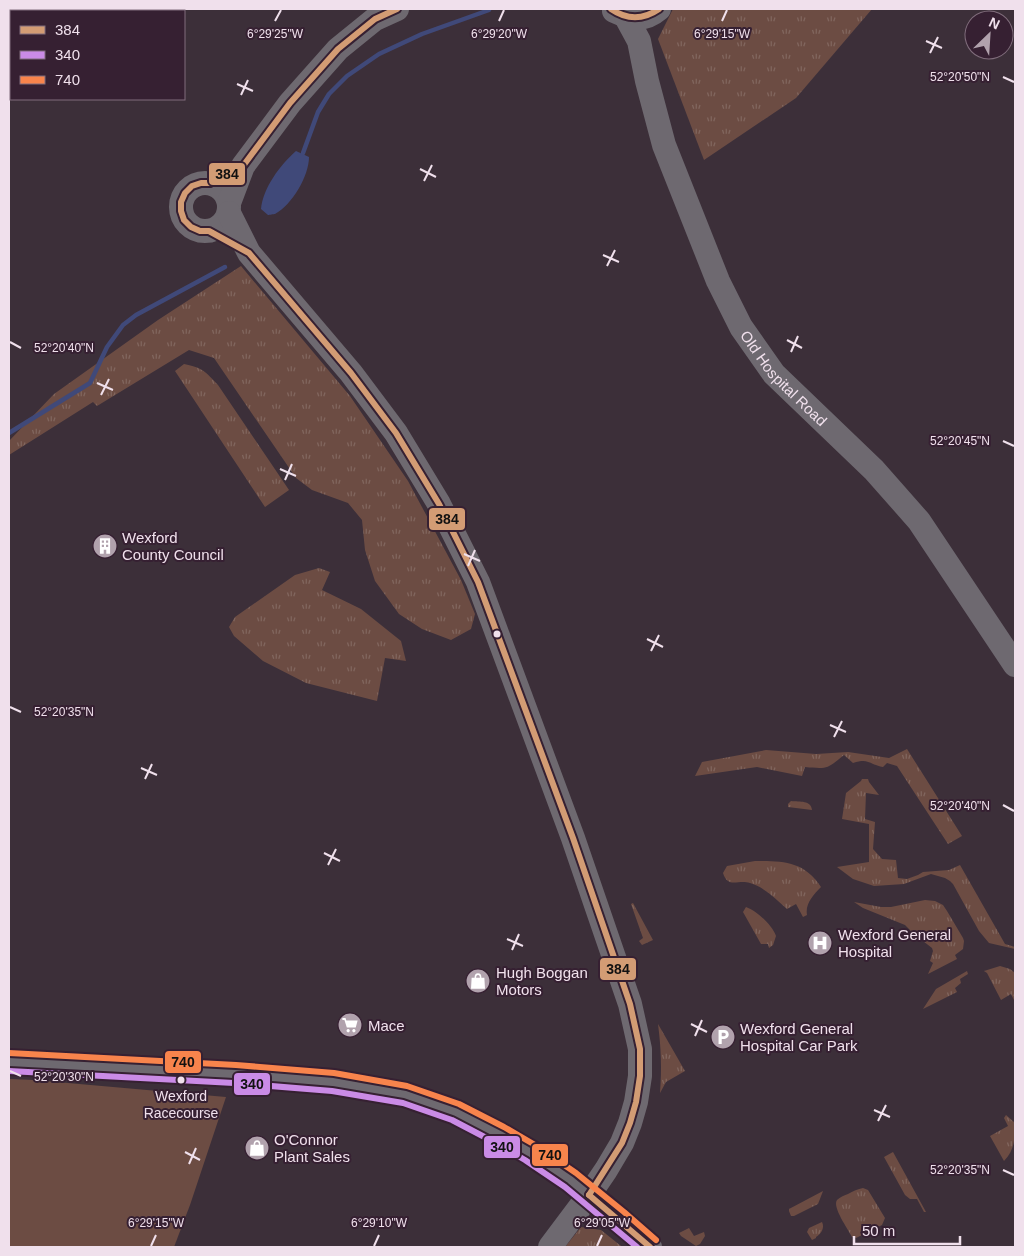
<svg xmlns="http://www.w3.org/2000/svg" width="1024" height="1256" font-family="Helvetica,sans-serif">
  <defs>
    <pattern id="grass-tufts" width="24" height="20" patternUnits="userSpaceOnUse" patternTransform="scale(1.25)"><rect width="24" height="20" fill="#6c4c43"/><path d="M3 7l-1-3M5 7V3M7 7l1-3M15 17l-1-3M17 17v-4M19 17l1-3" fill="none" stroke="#81665e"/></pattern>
  </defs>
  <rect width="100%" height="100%" fill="#3c2f39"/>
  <!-- grass -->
  <g fill="url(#grass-tufts)">
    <path d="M673,9H872L796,98L704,160L658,39Z"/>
    <path d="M241,266L350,396L408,481L461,580L475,614L471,629L451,640L422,629L399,614L375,581L365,550L362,520L348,503L312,490L296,478L214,358L189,350L97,406L93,402L9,455V441L54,394L158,320Z"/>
    <path d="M184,364C203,368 205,371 218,385L289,490L265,507L175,371Z"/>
    <path d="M319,568L330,572L322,590L361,609L401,641L406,661L385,658L377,701L306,683L263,661L234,636L229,627L235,617L295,575Z"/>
    <path d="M907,749L962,836L948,844L897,766L887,763L883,767C868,764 869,758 853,763L844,755C827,769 828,769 805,767L802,776L757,767L695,776L702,762L766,750L816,754L848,752L889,758Z"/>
    <path d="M862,779H868L869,782L879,795L866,793L865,819L875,822L873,849L882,859L896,860L898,878L907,879L918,875L923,872L949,870L960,865L1005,944L1015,947V949L989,943L979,931L953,884L950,881L945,878L931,874L904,884L874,886L853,879L837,867L869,862V824L842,819L846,793L861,781Z"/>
    <path d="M791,801C800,802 811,800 812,810L788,807V804Z"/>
    <path d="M755,861C783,861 804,861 821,887C813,895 805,904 807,915L803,917L796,904L787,909C776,899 764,887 750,883C738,879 728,889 723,873L727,866Z"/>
    <path d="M925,900L935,901L943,905L947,911L963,938L964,941L963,949L955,955L957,959L928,974L933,963L930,961L933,951L932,948L914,934L905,925L863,908L854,902L881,907H891Z"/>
    <path d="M633,903L653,940L642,945L639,941L643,938L631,904Z"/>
    <path d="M746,907C757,911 772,925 776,936L773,945L769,948L768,944H761L743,912Z"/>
    <path d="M1000,966L1010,969L1015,973V1002L1011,994L1001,1000L987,973L984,971Z"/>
    <path d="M967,971L968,974L960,979L961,983L955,988L957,992L923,1009L936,989Z"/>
    <path d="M658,1024L685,1071L666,1082L660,1093C662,1069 661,1047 658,1024Z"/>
    <path d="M1006,1115L1015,1123C1015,1137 1015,1150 1004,1161L990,1136L1008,1126L1004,1118Z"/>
    <path d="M893,1152L926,1212H924L917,1199H910L905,1195L884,1157Z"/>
    <path d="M863,1188L868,1190L885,1218L882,1225L856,1238L852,1237C848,1229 832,1207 837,1200C840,1197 845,1195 848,1194C853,1191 858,1189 863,1188Z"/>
    <path d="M823,1191L818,1204L794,1216H791L789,1211V1209Z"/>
    <path d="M822,1222C825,1228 821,1234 816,1237V1238L812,1240L807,1232L809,1228Z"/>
    <path d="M581,1227L601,1230L621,1246L620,1247H565Z"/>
    <path d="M689,1228L694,1236L704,1232L705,1236L700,1244L696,1246L681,1236L679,1233Z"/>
  </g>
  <!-- garden -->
  <path fill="#6c4c43" d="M9,1079L34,1080L226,1097L190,1205L174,1247H9Z"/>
  <!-- water -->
  <path fill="#404979" d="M296,151L309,157C309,176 292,205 275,214C274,214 269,215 268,215L261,209C263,188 280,165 296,151Z"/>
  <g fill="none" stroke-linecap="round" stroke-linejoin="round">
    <!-- stream -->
    <g stroke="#404979" stroke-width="4.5">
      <path d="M303,153L318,112L329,94L347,76L379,54L422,34L489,10"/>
      <path d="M9,433L90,383L107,347L123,325L136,315L225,267"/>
    </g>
    <!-- secondary -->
    <g stroke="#6e6970" stroke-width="24">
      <path d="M614,11C631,19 644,22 659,9"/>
      <path id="s1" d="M626,17L639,41L647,81L664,145L718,281L741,327L774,374L874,470L919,521L1015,665"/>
      <circle cx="205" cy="207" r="24"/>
      <path d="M229,203L243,166L290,103L338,49L375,19L397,9"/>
      <path d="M229,213L249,253L351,373L396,433L439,504L478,582L573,838L630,1004L640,1049V1076L636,1102L630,1123L622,1143L606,1170L589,1195L550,1247"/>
      <path d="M9,1062L235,1074L333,1082L405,1094L455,1112L500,1135L530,1153L570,1180L618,1219L650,1247"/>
    </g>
    <defs>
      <g id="bus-1">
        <path d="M397,9L375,19L338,49L290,103L243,166L210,183H201L192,186L185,193L181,202V211L184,220L191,227L200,231H209L249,253L351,373L396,433L439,504L478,582L573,838L630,1004L640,1049V1076L636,1102L630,1123L622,1143L589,1195"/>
        <path d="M611,9C627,20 643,20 659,9"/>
        <path d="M589,1195L650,1247"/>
      </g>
      <path id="bus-2" d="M9,1071L234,1083L332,1091L403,1103L452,1120L496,1143L525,1160L565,1187L637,1247"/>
      <path id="bus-3" d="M9,1053L236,1065L334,1073L407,1086L459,1104L504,1127L535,1145L576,1173L624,1212L656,1240"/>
    </defs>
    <!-- bus-1 casing -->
    <use href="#bus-1" stroke="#362032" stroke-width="10"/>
    <!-- bus-2 casing -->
    <use href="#bus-2" stroke="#362032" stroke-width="10"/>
    <!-- bus-3 casing -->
    <use href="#bus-3" stroke="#362032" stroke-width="10"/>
    <!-- bus-1 -->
    <use href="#bus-1" stroke="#d39c74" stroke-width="6"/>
    <!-- bus-2 -->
    <use href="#bus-2" stroke="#ca8be6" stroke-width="6"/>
    <!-- bus-3 -->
    <use href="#bus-3" stroke="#f8844c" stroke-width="6"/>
  </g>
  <!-- ticks -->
  <path fill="none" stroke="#f0e0ec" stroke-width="2" d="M275,21L281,10M499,21L504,10M722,21L727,10M926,41L942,48M930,53L938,37M1003,77L1014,82M237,84L253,91M241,95L248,80M420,169L436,177M424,181L432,165M603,255L619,262M607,266L615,250M787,340L802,348M10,342L21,348M791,352L798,336M97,383L113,390M101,395L109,379M1003,441L1014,446M280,469L296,476M285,480L292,464M464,554L480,561M468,566L475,550M647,639L663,647M651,651L659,635M10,707L21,712M830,725L846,732M834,737L842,721M141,768L157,775M145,779L152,764M1003,805L1014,811M324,853L340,861M328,865L336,849M507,939L523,946M512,950L519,934M691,1024L707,1032M695,1036L702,1020M10,1071L21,1076M874,1110L890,1117M878,1121L886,1105M185,1152L200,1160M189,1164L196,1148M1003,1170L1014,1175M151,1246L156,1235M374,1246L379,1235M597,1246L602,1235"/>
  <!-- icons -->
  <defs>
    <symbol id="building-disc" viewBox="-11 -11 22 22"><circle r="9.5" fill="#b1a2ad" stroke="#362032"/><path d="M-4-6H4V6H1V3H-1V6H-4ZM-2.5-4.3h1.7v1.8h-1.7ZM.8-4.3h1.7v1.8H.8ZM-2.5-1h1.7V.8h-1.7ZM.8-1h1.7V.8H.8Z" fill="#fff"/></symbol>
    <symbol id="hospital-disc" viewBox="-11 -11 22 22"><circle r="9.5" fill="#b1a2ad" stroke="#362032"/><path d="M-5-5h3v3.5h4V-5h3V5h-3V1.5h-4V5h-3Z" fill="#fff"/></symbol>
    <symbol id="shop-disc" viewBox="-11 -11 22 22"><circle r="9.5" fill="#b1a2ad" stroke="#362032"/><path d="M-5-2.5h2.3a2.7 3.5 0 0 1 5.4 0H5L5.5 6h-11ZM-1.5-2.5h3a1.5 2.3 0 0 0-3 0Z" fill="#fff"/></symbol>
    <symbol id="supermarket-disc" viewBox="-11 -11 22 22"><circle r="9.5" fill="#b1a2ad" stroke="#362032"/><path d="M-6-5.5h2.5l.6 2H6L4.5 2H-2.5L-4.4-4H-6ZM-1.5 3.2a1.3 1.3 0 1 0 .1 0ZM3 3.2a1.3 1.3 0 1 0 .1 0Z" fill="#fff"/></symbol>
    <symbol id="parking-disc" viewBox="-11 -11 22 22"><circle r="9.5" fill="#b1a2ad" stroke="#362032"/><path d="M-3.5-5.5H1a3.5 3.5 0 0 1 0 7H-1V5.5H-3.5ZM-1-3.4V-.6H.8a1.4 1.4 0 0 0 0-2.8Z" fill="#fff"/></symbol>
  </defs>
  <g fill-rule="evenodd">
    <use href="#building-disc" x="91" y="532" width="28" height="28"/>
    <use href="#hospital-disc" x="806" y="929" width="28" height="28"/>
    <use href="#shop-disc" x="464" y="967" width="28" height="28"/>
    <use href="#supermarket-disc" x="336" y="1011" width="28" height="28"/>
    <use href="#parking-disc" x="709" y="1023" width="28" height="28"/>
    <use href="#shop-disc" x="243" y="1134" width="28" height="28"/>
  </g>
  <!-- markers -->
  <g fill="#f0e0ec" stroke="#362032" stroke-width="2">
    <circle cx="497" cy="634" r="4.5"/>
    <circle cx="181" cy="1080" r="4.5"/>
  </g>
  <g text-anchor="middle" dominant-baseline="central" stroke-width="4" stroke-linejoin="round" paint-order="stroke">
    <!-- bus labels -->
    <g font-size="14" fill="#f0e0ec" stroke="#362032">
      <text x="181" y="1096">Wexford<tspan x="181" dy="17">Racecourse</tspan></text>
    </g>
    <!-- street labels -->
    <g font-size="15" fill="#f0e0ec" stroke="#362032">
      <text stroke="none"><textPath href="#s1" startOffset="399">Old Hospital Road</textPath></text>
    </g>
    <!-- poi labels -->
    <g font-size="15" fill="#f0e0ec" stroke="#362032" text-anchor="start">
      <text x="122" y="537">Wexford<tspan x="122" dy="17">County Council</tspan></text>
      <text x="838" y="934">Wexford General<tspan x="838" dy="17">Hospital</tspan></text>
      <text x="496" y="972">Hugh Boggan<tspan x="496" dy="17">Motors</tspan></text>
      <text x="368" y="1025">Mace</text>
      <text x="740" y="1028">Wexford General<tspan x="740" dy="17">Hospital Car Park</tspan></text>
      <text x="274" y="1139">O'Connor<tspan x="274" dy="17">Plant Sales</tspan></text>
    </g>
  </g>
  <g font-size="12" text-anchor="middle" fill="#f0e0ec" stroke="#362032" stroke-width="4" stroke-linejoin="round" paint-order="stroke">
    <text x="275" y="38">6°29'25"W</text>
    <text x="499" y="38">6°29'20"W</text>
    <text x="722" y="38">6°29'15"W</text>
    <text x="960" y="81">52°20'50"N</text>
    <text x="64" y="352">52°20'40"N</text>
    <text x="960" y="445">52°20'45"N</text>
    <text x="64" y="716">52°20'35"N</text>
    <text x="960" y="810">52°20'40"N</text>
    <text x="64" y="1081">52°20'30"N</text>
    <text x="960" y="1174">52°20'35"N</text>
    <text x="156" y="1227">6°29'15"W</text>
    <text x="379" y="1227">6°29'10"W</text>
    <text x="602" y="1227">6°29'05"W</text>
  </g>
  <g stroke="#362032" stroke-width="2">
    <rect x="208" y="162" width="38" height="24" rx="5" fill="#d39c74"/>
    <rect x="428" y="507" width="38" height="24" rx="5" fill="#d39c74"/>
    <rect x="599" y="957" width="38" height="24" rx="5" fill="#d39c74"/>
    <rect x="164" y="1050" width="38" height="24" rx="5" fill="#f8844c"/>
    <rect x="233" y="1072" width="38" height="24" rx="5" fill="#ca8be6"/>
    <rect x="483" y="1135" width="38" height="24" rx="5" fill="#ca8be6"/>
    <rect x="531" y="1143" width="38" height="24" rx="5" fill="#f8844c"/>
  </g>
  <g font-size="14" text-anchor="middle" font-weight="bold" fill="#111">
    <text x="227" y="179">384</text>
    <text x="447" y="524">384</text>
    <text x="618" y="974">384</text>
    <text x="183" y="1067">740</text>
    <text x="252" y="1089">340</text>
    <text x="502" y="1152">340</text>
    <text x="550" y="1160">740</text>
  </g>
  <!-- border -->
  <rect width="1024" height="1256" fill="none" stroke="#f0e0ec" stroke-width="20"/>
  <!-- legend -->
  <rect x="10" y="10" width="175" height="90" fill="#362032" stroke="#806d7c"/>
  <rect x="20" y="26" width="25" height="8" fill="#d39c74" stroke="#806d7c"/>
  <text x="55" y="35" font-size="15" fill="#f0e0ec">384</text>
  <rect x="20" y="51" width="25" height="8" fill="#ca8be6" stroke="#806d7c"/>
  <text x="55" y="60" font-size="15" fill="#f0e0ec">340</text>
  <rect x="20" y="76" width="25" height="8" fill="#f8844c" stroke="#806d7c"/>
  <text x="55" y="85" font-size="15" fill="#f0e0ec">740</text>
  <!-- north arrow -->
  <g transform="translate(989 35) rotate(25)"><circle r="24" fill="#362032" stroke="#806d7c"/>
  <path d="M0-4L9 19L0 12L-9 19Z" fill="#b1a2ad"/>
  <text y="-8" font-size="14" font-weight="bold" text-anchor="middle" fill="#f0e0ec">N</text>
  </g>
  <!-- scale -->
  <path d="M854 1236v8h106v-8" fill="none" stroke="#f0e0ec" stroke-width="2.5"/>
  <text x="862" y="1236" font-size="15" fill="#f0e0ec" stroke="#362032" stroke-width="4" paint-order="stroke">50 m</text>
</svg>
